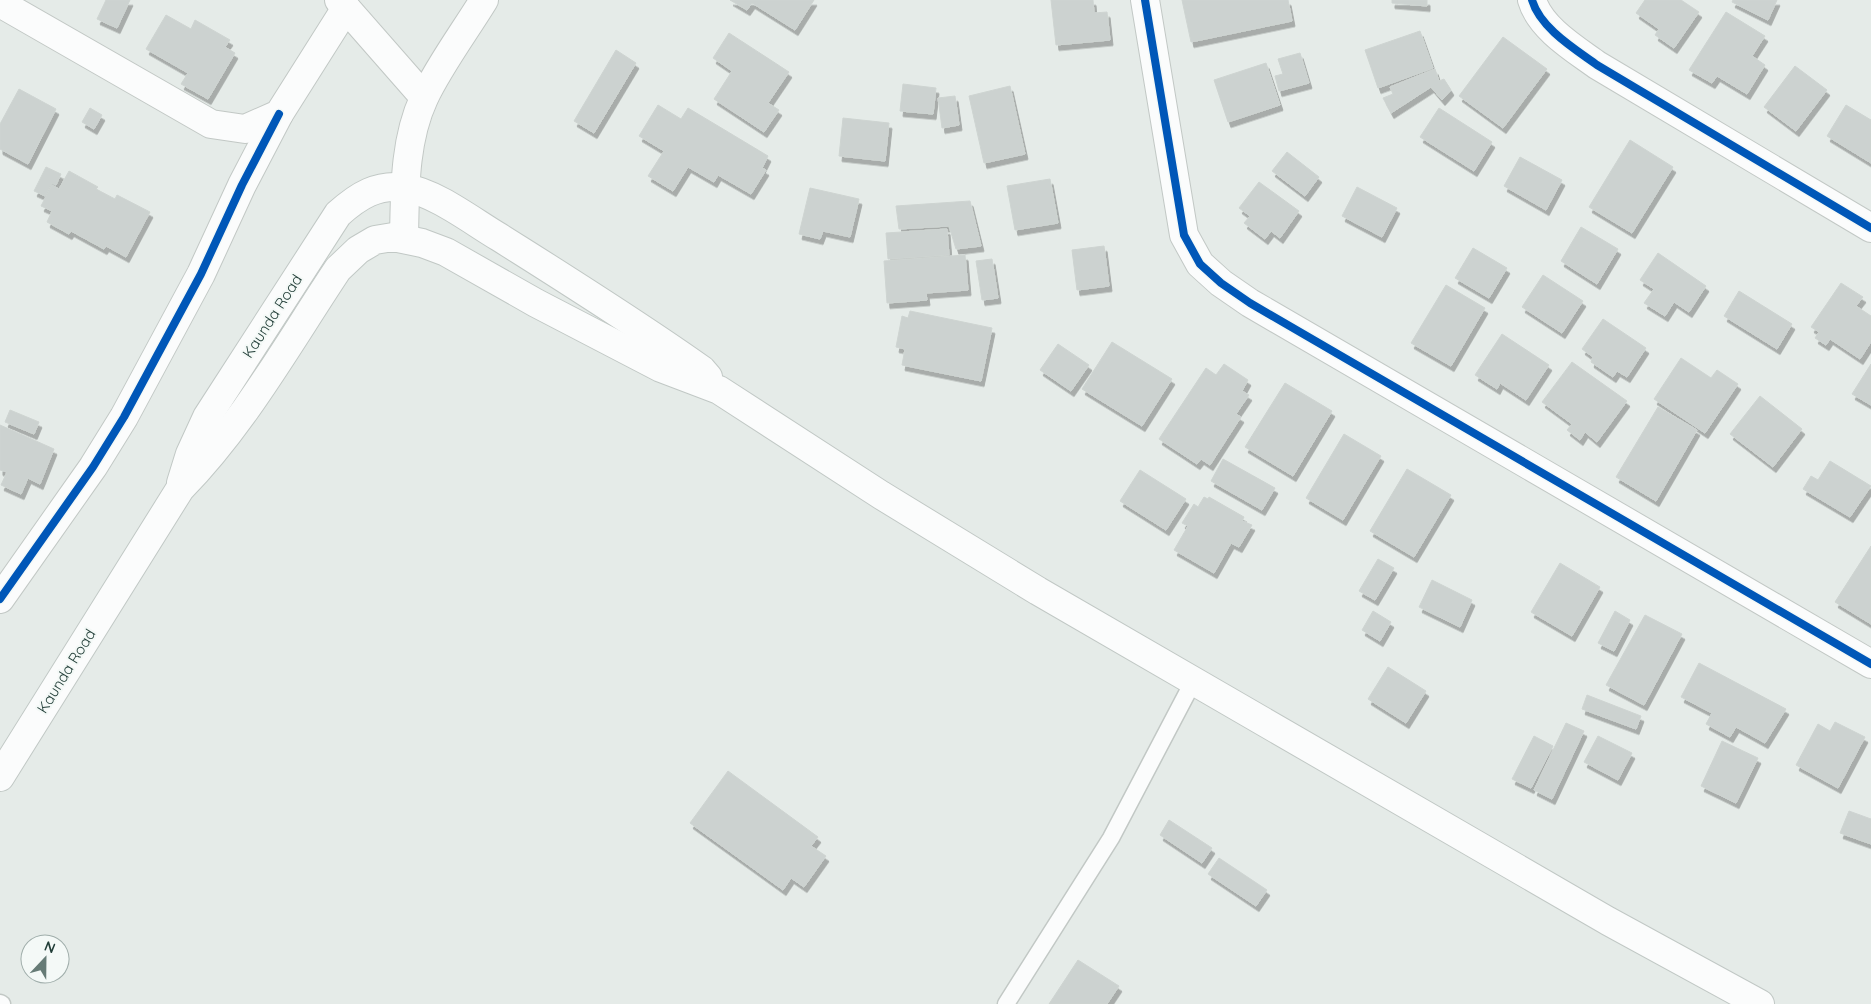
<svg xmlns="http://www.w3.org/2000/svg" width="1871" height="1004" font-family="Quicksand,sans-serif">
  <defs>
    <filter id="shadow"><feDropShadow dx="3" dy="5.5" stdDeviation="0" flood-color="#0004"/></filter>
  </defs>
  <rect width="100%" height="100%" fill="#e5ebe8"/>
  <!-- building -->
  <g fill="#ccd2d0" stroke="#ced4d1" filter="url(#shadow)">
    <path d="M106,0H130L117,28L97,19Z"/>
    <path d="M730,0H814L795,30L752,3L747,10Z"/>
    <path d="M1051,0H1093L1094,13L1107,12L1110,40L1056,45Z"/>
    <path d="M1182,0H1288L1292,21L1191,42Z"/>
    <path d="M1392,0H1427V6L1392,3Z"/>
    <path d="M1645,0H1681L1699,12L1674,48L1655,35L1659,29L1636,13Z"/>
    <path d="M1733,0H1777L1768,20L1732,2Z"/>
    <path d="M1726,12L1765,36L1752,56L1765,65L1747,94L1717,76L1712,83L1689,70Z"/>
    <path d="M166,15L191,29L195,20L230,40L225,47L235,53L208,99L181,84L188,73L146,49Z"/>
    <path d="M1420,31L1433,68L1378,88L1365,50Z"/>
    <path d="M729,33L789,72L768,103L779,110L764,132L714,99L732,71L713,58Z"/>
    <path d="M1503,37L1547,69L1503,128L1459,96Z"/>
    <path d="M616,50L636,63L594,133L574,121Z"/>
    <path d="M1300,53L1309,83L1279,91L1275,76L1283,74L1278,59Z"/>
    <path d="M1266,63L1280,105L1228,122L1214,80Z"/>
    <path d="M1795,66L1827,90L1796,131L1764,107Z"/>
    <path d="M1435,69L1439,81L1444,79L1451,90L1442,100L1431,87L1391,113L1383,98L1393,94L1390,87Z"/>
    <path d="M903,84L936,88L933,114L900,111Z"/>
    <path d="M1010,86L1025,154L984,163L969,96Z"/>
    <path d="M19,89L56,109L28,164L0,149V124Z"/>
    <path d="M955,96L959,125L942,128L938,98Z"/>
    <path d="M658,105L681,119L688,108L768,156L762,168L766,170L751,194L718,175L714,182L688,167L673,191L648,176L664,151L639,136Z"/>
    <path d="M1846,105L1871,120V163L1827,136Z"/>
    <path d="M90,108L102,115L94,129L82,122Z"/>
    <path d="M1439,108L1492,142L1474,171L1420,137Z"/>
    <path d="M843,118L889,123L885,161L839,156Z"/>
    <path d="M1630,140L1673,167L1632,233L1589,207Z"/>
    <path d="M1287,152L1319,177L1305,196L1272,171Z"/>
    <path d="M1520,157L1562,180L1546,210L1504,186Z"/>
    <path d="M46,167L61,174L56,185L52,183L45,196L34,191Z"/>
    <path d="M69,171L98,187L96,189L115,199L117,195L150,212L126,257L106,246L104,249L71,231L69,234L47,222L52,211L41,206L52,185L59,189Z"/>
    <path d="M1050,179L1058,223L1015,230L1007,186Z"/>
    <path d="M1259,182L1299,211L1280,238L1271,231L1265,239L1244,223L1250,216L1239,208Z"/>
    <path d="M1357,187L1397,208L1382,237L1342,216Z"/>
    <path d="M810,188L859,199L850,237L823,231L820,239L799,234Z"/>
    <path d="M970,201L981,246L956,249L949,226L899,229L896,206Z"/>
    <path d="M1581,227L1618,249L1597,284L1561,261Z"/>
    <path d="M947,229L949,255L888,259L886,233Z"/>
    <path d="M1104,246L1109,286L1077,290L1072,250Z"/>
    <path d="M1473,248L1507,268L1489,298L1455,278Z"/>
    <path d="M1658,253L1706,286L1689,312L1674,302L1665,316L1644,303L1654,289L1640,280Z"/>
    <path d="M965,255L968,290L926,293L927,300L887,303L884,261Z"/>
    <path d="M992,259L998,298L982,300L976,261Z"/>
    <path d="M1543,275L1583,301L1562,333L1522,307Z"/>
    <path d="M1841,283L1863,297L1856,306L1871,316V342L1860,359L1830,339L1826,345L1815,338L1819,332L1811,327Z"/>
    <path d="M1446,285L1485,308L1451,366L1411,343Z"/>
    <path d="M1739,291L1792,324L1777,349L1724,316Z"/>
    <path d="M910,311L992,328L981,381L902,365L905,349L896,347L902,316L908,318Z"/>
    <path d="M1603,319L1646,348L1627,377L1617,371L1613,377L1591,362L1593,357L1582,349Z"/>
    <path d="M1502,334L1549,365L1526,400L1500,383L1497,389L1475,375Z"/>
    <path d="M1112,342L1172,379L1142,426L1082,389Z"/>
    <path d="M1058,344L1089,365L1071,391L1040,370Z"/>
    <path d="M1681,358L1711,378L1717,370L1738,384L1705,433L1654,399Z"/>
    <path d="M1572,362L1627,401L1597,442L1585,432L1580,440L1567,430L1572,424L1542,402Z"/>
    <path d="M1224,364L1248,380L1242,391L1249,395L1236,414L1241,417L1210,465L1201,459L1197,464L1159,439L1206,368L1216,375Z"/>
    <path d="M1871,364V405L1852,394Z"/>
    <path d="M1285,383L1332,411L1293,476L1245,447Z"/>
    <path d="M1760,396L1802,429L1773,467L1730,434Z"/>
    <path d="M1658,407L1697,430L1656,501L1616,477Z"/>
    <path d="M10,410L39,422L34,434L5,422Z"/>
    <path d="M0,425L54,449L40,484L28,478L21,494L1,485L7,472L0,470Z"/>
    <path d="M1344,434L1381,456L1343,520L1306,498Z"/>
    <path d="M1223,459L1275,488L1262,510L1211,481Z"/>
    <path d="M1830,461L1871,486L1850,517L1803,489L1811,476L1818,480Z"/>
    <path d="M1407,469L1451,495L1414,557L1370,531Z"/>
    <path d="M1140,470L1186,499L1166,530L1120,501Z"/>
    <path d="M1204,497L1208,499L1209,497L1244,517L1242,521L1252,525L1239,547L1231,543L1214,573L1174,550L1188,526L1182,523L1194,504L1198,507Z"/>
    <path d="M1871,546V624L1835,602Z"/>
    <path d="M1378,559L1394,568L1375,600L1359,591Z"/>
    <path d="M1560,563L1600,587L1572,636L1531,612Z"/>
    <path d="M1432,580L1472,600L1460,627L1419,607Z"/>
    <path d="M1373,611L1391,622L1380,641L1362,630Z"/>
    <path d="M1615,611L1630,620L1614,651L1598,643Z"/>
    <path d="M1645,615L1682,634L1644,705L1606,685Z"/>
    <path d="M1699,663L1786,709L1765,743L1736,727L1730,737L1706,724L1712,713L1681,697Z"/>
    <path d="M1388,667L1426,691L1406,723L1368,699Z"/>
    <path d="M1587,695L1641,716L1636,729L1582,709Z"/>
    <path d="M1835,722L1865,737L1838,788L1796,765L1818,724L1830,731Z"/>
    <path d="M1566,723L1584,731L1552,799L1534,790Z"/>
    <path d="M1534,736L1553,746L1531,788L1512,779Z"/>
    <path d="M1598,736L1632,753L1618,780L1584,762Z"/>
    <path d="M1722,741L1758,758L1736,803L1701,786Z"/>
    <path d="M728,771L818,837L811,846L826,856L804,887L791,878L783,890L690,823Z"/>
    <path d="M1849,811L1871,819V844L1840,833Z"/>
    <path d="M1169,820L1212,848L1202,863L1160,835Z"/>
    <path d="M1219,858L1267,890L1256,906L1208,874Z"/>
    <path d="M1078,960L1119,986L1107,1004H1049Z"/>
  </g>
  <g fill="none" stroke-linecap="round" stroke-linejoin="round">
    <defs>
      <g id="service">
        <path d="M0,1003L2,1004"/>
        <path d="M1006,1004L1111,838L1194,680"/>
      </g>
      <g id="minor">
        <path d="M339,0L424,97"/>
        <path d="M1145,0L1184,235L1200,264L1221,283L1250,303L1871,664"/>
        <path d="M1532,0C1540,28 1575,49 1597,65L1871,228"/>
        <path d="M0,3L211,124L245,129L279,114L346,8"/>
        <path d="M0,599L93,467L124,417L201,274L242,185L279,114"/>
      </g>
      <path id="tertiary" d="M404,238C405,191 404,141 424,98C439,66 465,31 484,0"/>
      <g id="secondary">
        <path d="M181,483L190,454L207,417L338,214C358,196 378,183 406,188C436,193 472,221 499,237C567,280 636,323 702,370L708,377"/>
        <path d="M0,777L180,489C243,425 288,344 338,269L358,250L375,240L393,237L422,243L446,252L536,303L661,368L719,390L881,495L1038,591L1608,921L1760,1004"/>
      </g>
    </defs>
    <!-- service casing -->
    <use href="#service" stroke="#c2c8c5" stroke-width="19"/>
    <!-- minor casing -->
    <use href="#minor" stroke="#c2c8c5" stroke-width="30"/>
    <!-- tertiary casing -->
    <use href="#tertiary" stroke="#c2c8c5" stroke-width="30"/>
    <!-- secondary casing -->
    <use href="#secondary" stroke="#c1c8c5" stroke-width="30"/>
    <!-- service -->
    <use href="#service" stroke="#fbfcfc" stroke-width="16"/>
    <!-- minor -->
    <use href="#minor" stroke="#fbfcfc" stroke-width="28"/>
    <!-- tertiary -->
    <use href="#tertiary" stroke="#fbfcfc" stroke-width="28"/>
    <!-- secondary -->
    <use href="#secondary" stroke="#fbfcfc" stroke-width="28"/>
    <defs>
      <g id="cycleway">
        <path d="M1145,0L1184,235L1200,264L1221,283L1250,303L1871,664"/>
        <path d="M1532,0C1540,28 1575,49 1597,65L1871,228"/>
        <path d="M0,599L93,467L124,417L201,274L242,185L279,114"/>
      </g>
    </defs>
    <!-- cycleway casing -->
    <use href="#cycleway" stroke="#f4f9f7" stroke-width="11"/>
    <!-- cycleway -->
    <use href="#cycleway" stroke="#0057b8" stroke-width="8"/>
  </g>
  <g text-anchor="middle" dominant-baseline="central" stroke-width="4" stroke-linejoin="round" paint-order="stroke">
    <!-- street labels -->
    <g font-size="15" fill="#223e38" stroke="#f4f9f7">
      <text transform="translate(272 316) rotate(-57)">Kaunda Road</text>
      <text transform="translate(66 671) rotate(-58)">Kaunda Road</text>
    </g>
  </g>
  <!-- north arrow -->
  <g transform="translate(45 959) rotate(22)"><circle r="24" fill="#f4f9f7" stroke="#a0aeab"/>
  <path d="M0-4L9 19L0 12L-9 19Z" fill="#667b76"/>
  <text y="-8" font-size="14" font-weight="bold" text-anchor="middle" fill="#223e38">N</text>
  </g>
</svg>
